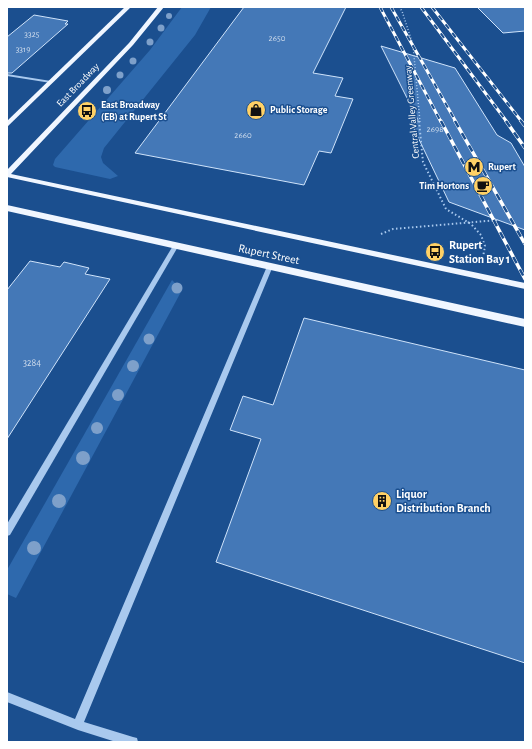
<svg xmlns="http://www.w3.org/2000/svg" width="532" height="749" font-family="'Alegreya Sans',sans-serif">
  <rect width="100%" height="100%" fill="#1b4f8f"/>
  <!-- green -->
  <g fill="#2e69ad">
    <path d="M182,7H211L195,35L104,148L101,157L103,163L118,176L110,179L55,167L53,165L55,159L150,50Z"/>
    <path d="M172,280L182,290L16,598L7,594V570Z"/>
  </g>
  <!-- building -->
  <g fill="#4478b7" stroke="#cfe3fa">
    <path d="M244,7H346L313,73L343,78L335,96L353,99L331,153L319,151L304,185L135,153Z"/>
    <path d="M477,7H525V31L503,33Z"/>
    <path d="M34,15L68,21L65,24H68L12,73H7V37Z"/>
    <path d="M381,46L455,68L497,135L511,143L525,167V230L449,202L414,129L418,120Z"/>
    <path d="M30,261L60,267L64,262L89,268L85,274L110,279L7,439V290Z"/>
    <path d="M304,318L525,370V663L216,562L261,439L230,430L243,396L273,405Z"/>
  </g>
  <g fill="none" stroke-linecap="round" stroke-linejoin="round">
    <!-- path-far1 -->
    <path stroke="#a9c9ee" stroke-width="1.5" stroke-dasharray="1 2" stroke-linecap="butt" d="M399,7L402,11L413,45L420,122"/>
    <!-- path -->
    <g stroke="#a9c9ee" stroke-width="2" stroke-dasharray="1.5 2.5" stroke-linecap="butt">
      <path d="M419,121L423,162L446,209L471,224L481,235L485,246L483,257"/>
      <path d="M381,234L393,229L498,220"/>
    </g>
    <!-- minor -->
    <g fill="#a9c9ee" fill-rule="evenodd">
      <path d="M7,74L51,81L53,82L51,83L7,76Z"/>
      <path d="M176,243L179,245L10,535L7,536V524L174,244Z"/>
      <path d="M268,264H272L273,266L84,722L133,737L137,738L138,742H116L78,730L7,702V692L75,719Z"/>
    </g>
    <!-- major -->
    <g fill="#f0f6ff" fill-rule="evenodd">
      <path d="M125,7H131L7,127V121Z"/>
      <path d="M158,7H164L133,45L11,174L525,283V289L7,177V170L129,43Z"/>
      <path d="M7,205L525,319V327L7,211Z"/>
    </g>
    <defs>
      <g id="rail-far1">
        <path d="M380,7L441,122"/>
        <path d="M391,7L456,122"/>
        <path d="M421,7L507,122"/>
        <path d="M432,7L522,122"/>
      </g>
      <g id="rail">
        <path d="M441,121L525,279"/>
        <path d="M455,121L525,244"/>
        <path d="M506,121L525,148"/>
        <path d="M521,121L525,126"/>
      </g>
    </defs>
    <!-- rail-far1 casing -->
    <use href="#rail-far1" stroke="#fff" stroke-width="3"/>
    <!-- rail casing -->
    <use href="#rail" stroke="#fff" stroke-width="3.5"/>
    <!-- rail-far1 -->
    <use href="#rail-far1" stroke="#1b4f8f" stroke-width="2" stroke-dasharray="5.5" stroke-linecap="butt"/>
    <!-- rail -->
    <use href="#rail" stroke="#1b4f8f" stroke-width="2.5" stroke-dasharray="7" stroke-linecap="butt"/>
  </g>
  <!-- trees -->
  <g fill="#7ea0ca">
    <circle cx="169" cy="16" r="3"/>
    <circle cx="161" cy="28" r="3.5"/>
    <circle cx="150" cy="42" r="3.5"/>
    <circle cx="133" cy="61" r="3.5"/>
    <circle cx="120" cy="75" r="3.5"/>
    <circle cx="107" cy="90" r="4"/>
    <circle cx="177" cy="288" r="5.5"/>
    <circle cx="149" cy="339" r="5.5"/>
    <circle cx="133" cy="366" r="6"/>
    <circle cx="118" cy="395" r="6"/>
    <circle cx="97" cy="428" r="6"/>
    <circle cx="83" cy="458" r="7"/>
    <circle cx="59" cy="501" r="7"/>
    <circle cx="34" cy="548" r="7"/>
  </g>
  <!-- icons -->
  <defs>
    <symbol id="shop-disc" viewBox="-11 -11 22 22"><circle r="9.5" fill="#ffd166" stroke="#1b4f8f"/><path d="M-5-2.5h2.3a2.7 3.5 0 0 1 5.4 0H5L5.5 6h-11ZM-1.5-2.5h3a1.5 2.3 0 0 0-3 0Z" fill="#111"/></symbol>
    <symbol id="bus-disc" viewBox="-11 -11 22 22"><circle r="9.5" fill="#ffd166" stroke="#1b4f8f"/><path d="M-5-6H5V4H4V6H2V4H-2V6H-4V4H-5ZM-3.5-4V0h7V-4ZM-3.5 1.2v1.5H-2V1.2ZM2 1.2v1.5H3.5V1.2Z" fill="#111"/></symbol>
    <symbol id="metro-disc" viewBox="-11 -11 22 22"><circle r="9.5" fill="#ffd166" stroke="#1b4f8f"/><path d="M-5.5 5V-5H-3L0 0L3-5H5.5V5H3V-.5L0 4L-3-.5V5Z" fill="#111"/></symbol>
    <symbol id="cafe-disc" viewBox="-11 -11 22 22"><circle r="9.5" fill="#ffd166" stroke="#1b4f8f"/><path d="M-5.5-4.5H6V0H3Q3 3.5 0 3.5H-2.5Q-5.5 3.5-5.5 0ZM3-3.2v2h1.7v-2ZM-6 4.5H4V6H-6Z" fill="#111"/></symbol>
    <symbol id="building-disc" viewBox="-11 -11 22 22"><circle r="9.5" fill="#ffd166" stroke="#1b4f8f"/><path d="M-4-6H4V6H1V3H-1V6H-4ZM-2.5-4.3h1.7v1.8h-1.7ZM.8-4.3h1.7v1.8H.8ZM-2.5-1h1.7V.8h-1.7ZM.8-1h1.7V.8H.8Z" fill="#111"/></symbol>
  </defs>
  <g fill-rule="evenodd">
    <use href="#shop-disc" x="245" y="99" width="22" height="22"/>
    <use href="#bus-disc" x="76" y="100" width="22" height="22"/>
    <use href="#metro-disc" x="463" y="156" width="22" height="22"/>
    <use href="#cafe-disc" x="472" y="175" width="22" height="22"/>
    <use href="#bus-disc" x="424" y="241" width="22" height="22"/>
    <use href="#building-disc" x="371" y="490" width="22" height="22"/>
  </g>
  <g text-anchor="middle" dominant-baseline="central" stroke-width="3" stroke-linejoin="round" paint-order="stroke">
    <!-- far-number labels -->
    <g font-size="9" fill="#d0dded">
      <text x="32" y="34">3325</text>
      <text x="277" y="38">2650</text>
      <text x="23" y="49">3319</text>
      <text x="435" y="129">2698</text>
      <text x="243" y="135">2660</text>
    </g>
    <!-- far-street labels -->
    <g font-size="10" fill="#fff" stroke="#1b4f8f">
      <text transform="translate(78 85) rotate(-46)">East Broadway</text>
      <text transform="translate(412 112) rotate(-95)">Central Valley Greenway</text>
    </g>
    <!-- far-poi labels -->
    <g font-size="10" font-weight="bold" fill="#fff" stroke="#1b4f8f" text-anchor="start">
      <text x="101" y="105">East Broadway<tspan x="101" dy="12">(EB) at Rupert St</tspan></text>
      <text x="270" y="110">Public Storage</text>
      <text x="488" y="167">Rupert</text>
      <text x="469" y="186" text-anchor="end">Tim Hortons</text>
    </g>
    <!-- number labels -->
    <g font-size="10" fill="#d0dded">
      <text x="32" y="363">3284</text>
    </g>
    <!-- poi labels -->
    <g font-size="12" font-weight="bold" fill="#fff" stroke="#1b4f8f" text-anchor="start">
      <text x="449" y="245">Rupert<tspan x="449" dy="14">Station Bay 1</tspan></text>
      <text x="396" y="494">Liquor<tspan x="396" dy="14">Distribution Branch</tspan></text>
    </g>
    <!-- street labels -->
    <g font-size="12" fill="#fff" stroke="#1b4f8f">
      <text transform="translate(269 254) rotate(12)">Rupert Street</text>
    </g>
  </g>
  <!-- border -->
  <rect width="532" height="749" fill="none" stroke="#ffffff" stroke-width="16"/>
</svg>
